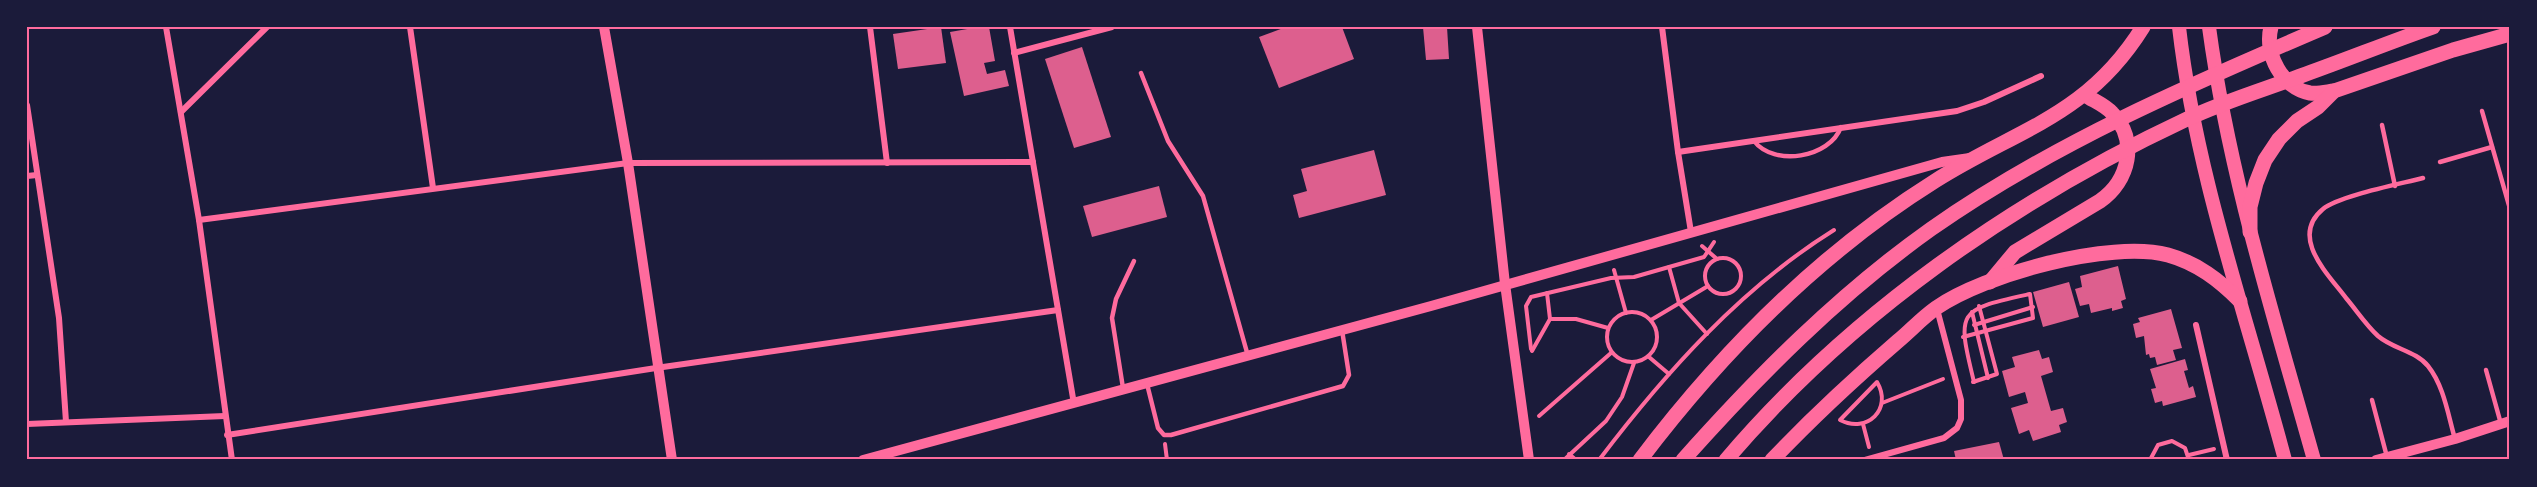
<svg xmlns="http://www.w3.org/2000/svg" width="2537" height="487" font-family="Roboto,sans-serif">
  <rect width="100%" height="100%" fill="#1b1b3a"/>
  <!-- building -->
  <g fill="#dd5f8e">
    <path d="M941,27L946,63L898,69L893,34Z"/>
    <path d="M979,27H989L995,61L984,63L987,74L1005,70L1009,86L964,96L950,32Z"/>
    <path d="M1286,27H1342L1354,59L1279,88L1259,37Z"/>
    <path d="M1423,27H1447L1449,59L1426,60Z"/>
    <path d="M1082,47L1111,137L1074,148L1045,59Z"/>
    <path d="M1374,150L1386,195L1299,218L1293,195L1307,191L1301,169Z"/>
    <path d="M1159,186L1167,217L1092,237L1083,206Z"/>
    <path d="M2118,266L2126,299L2121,301L2123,308L2112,311V308L2091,313L2089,304L2080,306L2075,289L2082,287L2080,276Z"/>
    <path d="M2069,282L2079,317L2043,327L2033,292Z"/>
    <path d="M2171,309L2182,348L2173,350L2176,360L2157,365L2155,357L2150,358L2149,354L2146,355L2144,336L2136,338L2133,324L2140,322L2138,318Z"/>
    <path d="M2039,350L2042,359L2049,357L2053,372L2041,376L2051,411L2063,408L2067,422L2059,425L2061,432L2033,441L2029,430L2019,434L2011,408L2028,403L2025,392L2009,397L2002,371L2015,367L2012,357Z"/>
    <path d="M2185,359L2188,370L2184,371L2189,388L2193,386L2196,397L2163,406L2162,401L2155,403L2151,389L2156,388L2150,369Z"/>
    <path d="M1999,442L2004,460H1956L1954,451Z"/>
  </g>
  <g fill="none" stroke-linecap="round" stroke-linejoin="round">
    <!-- path -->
    <g stroke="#ff6b9d" stroke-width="4">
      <path d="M1702,246L1717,259"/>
      <circle cx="1723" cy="276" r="18"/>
      <path d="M1669,267L1679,303L1707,334"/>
      <path d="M1614,270L1626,313"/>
      <circle cx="1632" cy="337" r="25"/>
      <path d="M1972,312L1988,378"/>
      <path d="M1550,319H1576L1608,328"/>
      <path d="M1651,320L1708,286"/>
      <path d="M1974,325L2033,307"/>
      <path d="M1963,337L2033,318L2030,294C1958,310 1956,309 1974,382"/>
      <path d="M1531,349L1526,306L1531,297L1611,278L1634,277L1704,257L1714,242"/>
      <path d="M1532,351L1550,319L1547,293"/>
      <path d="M1649,357L1669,374"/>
      <path d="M1877,382C1893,409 1867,434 1840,420Z"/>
      <path d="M1973,382L1997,374L1979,306"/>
      <path d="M1882,403L1943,379"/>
      <path d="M1539,416L1611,353"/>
      <path d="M1863,424L1869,447"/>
      <path d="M1165,444L1167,460"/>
      <path d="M1569,454L1576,460"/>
      <path d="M2189,455L2214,449"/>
      <path d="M1564,460L1606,421L1622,397L1634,363"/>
      <path d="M1599,460C1665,373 1741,288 1834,230"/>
      <path d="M2150,460L2158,445L2172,441L2185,448L2189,460"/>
    </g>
    <!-- service -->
    <g stroke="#ff6b9d" stroke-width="4.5">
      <path d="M1141,73L1168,141L1203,196L1248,356"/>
      <path d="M2482,111L2510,209"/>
      <path d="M2382,125L2395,186"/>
      <path d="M1754,141C1774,167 1830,158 1841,127"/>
      <path d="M2440,162L2492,147"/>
      <path d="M2423,178C2400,184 2338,196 2323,209C2289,237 2328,274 2346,298C2357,311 2366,325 2378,336C2393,349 2416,351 2428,366C2444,386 2448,415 2455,439"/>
      <path d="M2486,370L2501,424"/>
      <path d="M1147,384L1158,428L1164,435H1171L1343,386L1349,375L1342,330"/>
      <path d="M1123,388L1112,318L1116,299L1134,261"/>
      <path d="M2372,400L2387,457"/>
    </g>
    <!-- minor -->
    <g stroke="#ff6b9d" stroke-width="6">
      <path d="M166,27L199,220L232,460"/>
      <path d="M410,27L433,188"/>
      <path d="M870,27L887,163"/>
      <path d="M1010,27L1074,404"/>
      <path d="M1662,27L1678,152L1691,232"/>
      <path d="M1014,53L1112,27"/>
      <path d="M27,105L59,318L66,422"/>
      <path d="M181,112L267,27"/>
      <path d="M1678,152L1957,111L1984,102L2041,76"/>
      <path d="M27,176L37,175"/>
      <path d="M199,220L628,163L1033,162"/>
      <path d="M2196,325L2227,460"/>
      <path d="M27,424L225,416"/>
      <path d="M227,435L656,368L1058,310"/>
      <path d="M1865,460L1944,438L1957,428L1961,419V400L1937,309"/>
    </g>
    <!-- tertiary -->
    <g stroke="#ff6b9d" stroke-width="10">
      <path d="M604,27L628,163L672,460"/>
      <path d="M1477,27L1505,284L1529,460"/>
      <path d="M863,460L1431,306L1942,162L1970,158"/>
      <path d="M2376,460L2455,439L2510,421"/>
    </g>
    <!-- primary -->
    <g stroke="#ff6b9d" stroke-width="14">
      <path d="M2179,27C2196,175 2247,317 2285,460"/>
      <path d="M2209,27C2229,175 2274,317 2314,460"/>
    </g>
    <!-- trunk -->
    <g stroke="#ff6b9d" stroke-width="15">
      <path d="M2271,27C2264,54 2282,88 2310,93C2318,94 2326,92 2334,91"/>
      <path d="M2250,232V207L2256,183L2265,160L2279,139L2297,121L2318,107L2334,91L2453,50L2510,34"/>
      <path d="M1990,282L2015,252L2100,201C2129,181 2139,140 2112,113C2105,105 2094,101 2085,95"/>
      <path d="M1640,460C1721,353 1820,253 1935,181C2017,129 2087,117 2143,27"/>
      <path d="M1683,460C1758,376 1838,295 1931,229C2052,144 2189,85 2325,27"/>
      <path d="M1726,460C1850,314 2014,200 2187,119C2225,101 2266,89 2306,74C2348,59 2390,42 2433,27"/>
      <path d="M1772,460C1812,418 1854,379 1898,341C1911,330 1922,318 1936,308C1985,274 2110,240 2168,255C2197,263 2219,280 2240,301"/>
    </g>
  </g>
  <!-- border -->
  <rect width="2537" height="487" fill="none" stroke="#1b1b3a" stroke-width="57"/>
  <rect x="28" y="28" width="2480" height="430" fill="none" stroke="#ff6b9d" stroke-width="2"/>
</svg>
